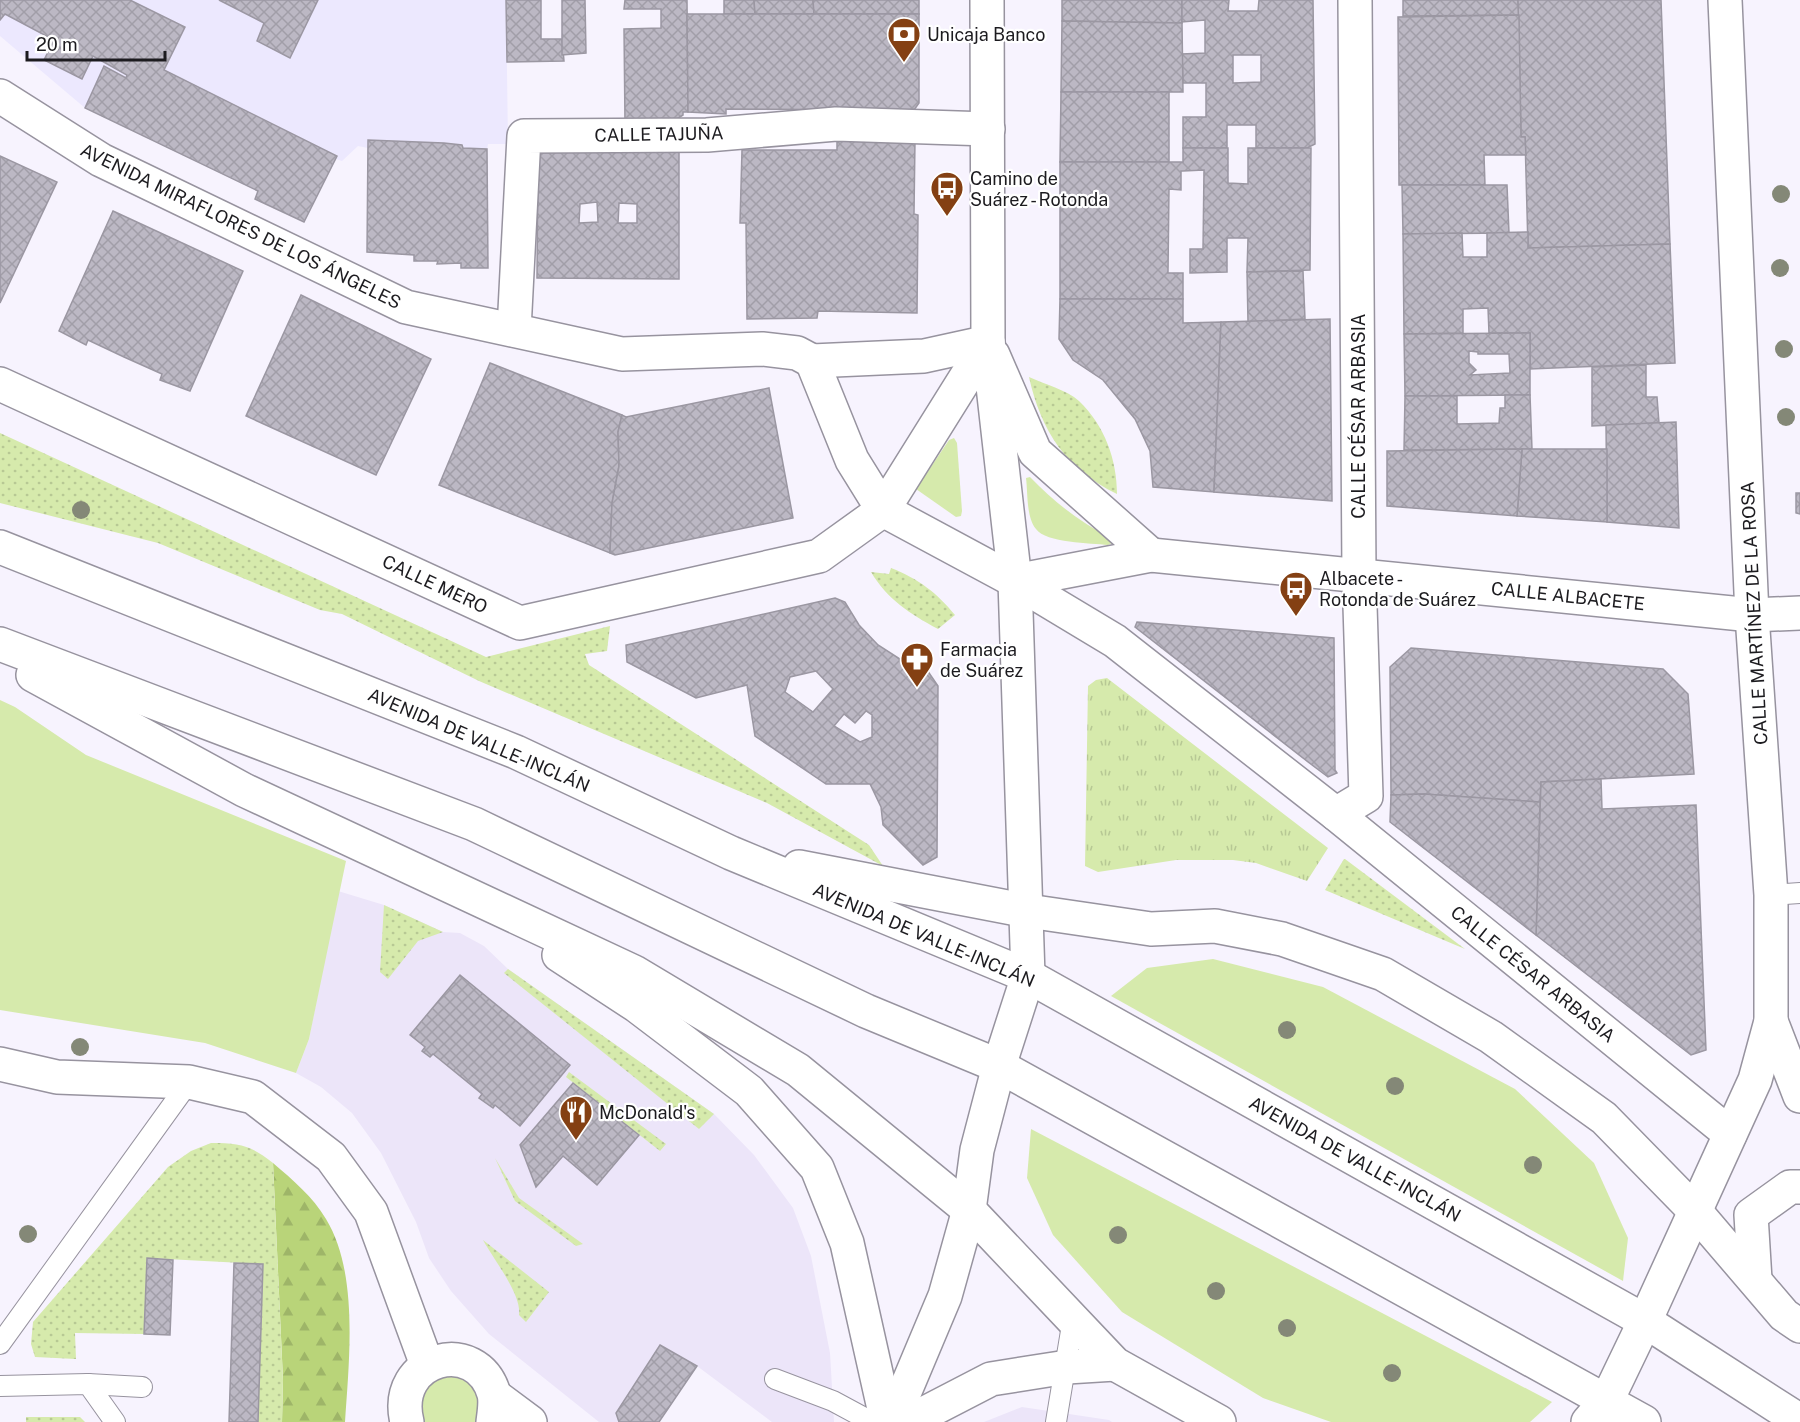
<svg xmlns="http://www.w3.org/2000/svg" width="1800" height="1422" font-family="'Public Sans',sans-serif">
  <defs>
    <pattern id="forest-firs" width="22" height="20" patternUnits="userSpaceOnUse" patternTransform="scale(1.5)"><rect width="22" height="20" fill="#b9d479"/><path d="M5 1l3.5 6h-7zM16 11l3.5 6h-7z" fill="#9eb568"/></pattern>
    <pattern id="park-tufts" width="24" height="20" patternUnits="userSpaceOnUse" patternTransform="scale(1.5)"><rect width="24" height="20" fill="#d6eaac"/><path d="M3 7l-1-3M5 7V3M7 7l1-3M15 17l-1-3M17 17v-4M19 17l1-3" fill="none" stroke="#b7c894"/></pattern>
    <pattern id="garden-dots" width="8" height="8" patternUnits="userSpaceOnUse" patternTransform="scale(1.5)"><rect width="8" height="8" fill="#d6eaac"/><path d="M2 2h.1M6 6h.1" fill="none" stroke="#b7c894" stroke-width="1.8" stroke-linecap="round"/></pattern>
    <pattern id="building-cross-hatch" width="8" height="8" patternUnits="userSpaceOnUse" patternTransform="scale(1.5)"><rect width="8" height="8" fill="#bcb8c4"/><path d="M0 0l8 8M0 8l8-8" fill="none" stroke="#a19ea8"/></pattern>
  </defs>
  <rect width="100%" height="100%" fill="#f7f3fe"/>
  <!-- built -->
  <g fill="#ece5f9">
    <path d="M338,891L384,905L443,932L460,933L484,946L508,969L714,1114L754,1155L793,1208L811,1256L830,1353L834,1422H772L697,1366L660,1345L616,1413L619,1422H599L489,1334L451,1291L429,1258L416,1222L381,1153L352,1113L321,1087L296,1073L309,1039Z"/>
    <path d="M1022,1407L1109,1420L1112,1422H984Z"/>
  </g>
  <!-- education -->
  <path fill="#ece8fe" d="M0,0H506L508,144H488L487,149L463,148L462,145L368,140V148L358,146L342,161L336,159L304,222L255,199L257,191L85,108L0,36Z"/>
  <!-- grass -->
  <g fill="#d6eaac">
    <path d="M954,438L957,443L962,511L961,516L956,517L916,489L949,440Z"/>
    <path d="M1030,477C1055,503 1080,522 1111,538L1112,543L1108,545C1091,543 1046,543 1036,529C1026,517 1028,493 1026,478Z"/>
    <path d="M0,700L15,707L86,755L346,861L309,1039L296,1073L205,1043L0,1010Z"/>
    <path d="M1213,959L1323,987L1515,1089L1594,1163L1628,1238L1623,1281L1111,996L1147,968Z"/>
    <path d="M1031,1129L1552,1402L1530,1422H1331L1263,1398L1122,1312L1053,1235L1027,1178Z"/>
    <path d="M443,1373C469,1380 493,1390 475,1422H425L419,1414L422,1389Z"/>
  </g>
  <!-- forest -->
  <path fill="url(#forest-firs)" d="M273,1163C293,1180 313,1197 326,1219C359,1273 349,1361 345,1422H282L283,1380Z"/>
  <!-- park -->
  <path fill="url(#park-tufts)" d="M1107,678L1328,848L1307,881L1256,863L1233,860H1176L1098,872L1085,866L1088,686L1096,680Z"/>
  <!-- garden -->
  <g fill="url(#garden-dots)">
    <path d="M1029,377C1044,384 1067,390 1079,401C1105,426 1117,460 1117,494C1066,469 1041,431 1029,377Z"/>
    <path d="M0,433L486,657L610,626L607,651L585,654L589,665L869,845L883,866L767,803L479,681L342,614L320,610L158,543L0,503Z"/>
    <path d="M891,568C919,579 937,593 955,615L938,629C910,614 887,599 871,572L889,574Z"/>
    <path d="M1344,859H1345L1465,949L1325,890Z"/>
    <path d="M384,905L443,932L418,941L388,979L380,972Z"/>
    <path d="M508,969L714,1114L699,1129L504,973Z"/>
    <path d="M569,1072L666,1144L660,1151L566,1077Z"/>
    <path d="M211,1143C240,1143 250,1145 273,1163L283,1380L282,1422H258L263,1264L148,1258L144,1334L75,1333L76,1359L35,1357L31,1344L33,1322L168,1167L191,1151Z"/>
    <path d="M495,1158L519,1198L583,1244L576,1246L515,1201Z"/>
    <path d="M483,1240L549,1292L526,1322L519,1315C522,1295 494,1260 483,1240Z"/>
    <path d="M26,1417H80L85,1422H26Z"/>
  </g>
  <!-- building -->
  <g fill="url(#building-cross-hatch)" stroke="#9b97a2" stroke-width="1.5" fill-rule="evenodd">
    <path d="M0,0H130L185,27L164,70L337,156L304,222L255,199L258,191L85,108L104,66L126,78L127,75L93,56L82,79L44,60L54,40L5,14L0,20Z"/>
    <path d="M219,0H318L290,58L257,41L264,23Z"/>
    <path d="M506,0H541V39H562L564,61L507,62Z"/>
    <path d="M562,0H585L586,53L562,55Z"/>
    <path d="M625,0H687L688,112H683V115L669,124H625L624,29L661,28V9H624Z"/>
    <path d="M724,0H754L755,14H724Z"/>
    <path d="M754,0H813L814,14H755Z"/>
    <path d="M813,0H919V14H814Z"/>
    <path d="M1062,0H1182V23L1062,21Z"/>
    <path d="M1182,0H1229L1228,11H1258L1259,0H1313L1315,144L1307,148H1256V125H1227V148H1183V117H1206V83H1183L1182,54L1205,53V20L1182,22ZM1233,55H1261V82L1233,83Z"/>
    <path d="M1403,0H1518L1519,15L1403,16Z"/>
    <path d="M1661,0L1670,244L1528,248L1525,137H1521L1518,0Z"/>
    <path d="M687,14H919V103L914,110L726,109V114L688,112Z"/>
    <path d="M1519,15L1521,137H1525L1526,155H1484L1485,185H1399L1398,17Z"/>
    <path d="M1062,21L1182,23L1183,92H1061Z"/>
    <path d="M1061,92H1169V162H1060Z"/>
    <path d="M837,139L915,140L914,214L918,215L917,313L818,311L817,318L747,319L746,223H740L742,150H837Z"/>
    <path d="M368,140L444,143L462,145L463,148L487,149L488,268H461V263L437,264L438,261H414V255L367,252Z"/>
    <path d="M1183,148H1228V183L1248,184V148H1311L1310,270L1247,272L1248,238H1227V272L1190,273V249H1203L1204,170L1183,171H1181V190L1169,189L1168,273H1183V299H1060V162H1183Z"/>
    <path d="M538,149H679V279L537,278ZM597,202L598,222L579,223L580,204ZM619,203L637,204V223H618Z"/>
    <path d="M0,156L57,182L0,303Z"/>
    <path d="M1402,185H1507L1509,233L1403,234Z"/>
    <path d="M113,211L243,271L190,391L160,380L162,374L124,357L88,340L86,345L59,331Z"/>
    <path d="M1528,232V248L1670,244L1675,363L1530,369V333H1489L1488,308L1463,309V333L1404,334L1403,234L1462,233L1463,257H1487V233Z"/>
    <path d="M1303,271L1305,319L1248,322L1247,272Z"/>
    <path d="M301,295L431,359L376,475L246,416Z"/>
    <path d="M1060,299H1183V323L1221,322L1214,492L1153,487L1150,451L1135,419L1103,380L1073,360L1059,339Z"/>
    <path d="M1330,319L1332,501L1214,492L1221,322Z"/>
    <path d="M1530,333V395L1405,396L1404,334ZM1469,351L1478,352V354H1509L1510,373L1470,375L1476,370L1469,363Z"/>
    <path d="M490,363L622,415L618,432L619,466L612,503L610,553L439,485Z"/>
    <path d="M1646,365V397H1657L1659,423L1592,426V367Z"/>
    <path d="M769,388L793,518L615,555L610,553L612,503L619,466L618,432L622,415L626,417Z"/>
    <path d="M1505,395H1530L1532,449L1404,450L1405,396H1457V424L1499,423L1500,408H1505Z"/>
    <path d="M1676,422L1679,528L1607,522L1606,425Z"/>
    <path d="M1522,449H1607V522L1517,516Z"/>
    <path d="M1522,449L1517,516L1387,506V451Z"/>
    <path d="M1796,493H1800V514L1796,513Z"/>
    <path d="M835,598L845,602L859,625L878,645L906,663L927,670L938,686L937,857L923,865L883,825L881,807L870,784H826L755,736L747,685L696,698L627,662L626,645ZM816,671L833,689L813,712L785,692L790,677ZM866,711L872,715V737L860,742L834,726L844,714L855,723Z"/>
    <path d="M1137,622L1334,638L1335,770L1337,773L1328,777L1312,765L1135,627Z"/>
    <path d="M1411,648L1663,669L1688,694L1694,774L1541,782L1540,802L1424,794L1391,795L1390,667Z"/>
    <path d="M1601,779L1602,809L1696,805L1706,1050L1691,1055L1536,935L1541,782Z"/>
    <path d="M1424,794L1540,802L1536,935L1390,822L1391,795Z"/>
    <path d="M460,975L570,1065L520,1126L495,1105L493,1108L479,1098L482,1094L433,1054L430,1057L422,1051L425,1047L410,1035Z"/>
    <path d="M573,1083L639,1135L597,1185L563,1156L536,1187L520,1145Z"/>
    <path d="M147,1258L173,1260L170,1335L144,1334Z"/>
    <path d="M234,1263L263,1264L258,1422H229Z"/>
    <path d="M660,1345L697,1366L659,1422H619L616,1413Z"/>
  </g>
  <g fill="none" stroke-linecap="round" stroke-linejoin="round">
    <defs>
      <g id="lane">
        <path d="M1771,895L1800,893"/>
        <path d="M0,1344L189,1082"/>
        <path d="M775,1379L833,1401L872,1422"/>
        <path d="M88,1384L142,1387"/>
        <path d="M0,1386L88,1384L115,1422"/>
        <path d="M1056,1422L1073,1319"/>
      </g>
      <g id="street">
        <path d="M0,96L101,160L406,307L622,354L762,349L797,353L812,361"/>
        <path d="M514,330L524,136L707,135L836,124L988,129"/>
        <path d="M993,355L1035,452L1151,555"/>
        <path d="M812,361L852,460L883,510L1015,581L1115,641L1336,814L1730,1134"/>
        <path d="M812,361L924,356L988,342"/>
        <path d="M0,384L520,623L819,556L883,510L988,342"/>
        <path d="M1015,581L1151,555L1752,615L1800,613"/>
        <path d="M1336,814L1366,796L1359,574L1355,0"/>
        <path d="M1771,1021L1800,1096"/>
        <path d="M0,1064L57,1077L189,1082L253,1097L331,1157L371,1212L427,1365"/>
        <path d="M1755,1280L1751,1215L1790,1187H1800"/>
        <path d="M495,1396L530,1422"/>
        <path d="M407,1422C391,1357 477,1335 494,1394C496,1402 494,1414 493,1422"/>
      </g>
      <g id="secondary">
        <path d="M1695,1211L1784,1315L1800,1326"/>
        <path d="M892,1422L945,1296L969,1210"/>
        <path d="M908,1422L991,1379L1067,1367L1115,1364"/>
      </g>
      <g id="primary">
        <path d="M0,547L516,752L731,853L1028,976L1645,1321L1800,1421"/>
        <path d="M0,644L474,824L866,1011L999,1066L1644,1422"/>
        <path d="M33,675L244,790L634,972L798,1070L969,1210L1115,1364L1219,1422"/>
        <path d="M799,867L1028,911L1151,929L1215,926L1282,939L1383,974L1491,1037L1604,1118L1695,1211"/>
        <path d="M559,955L637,1006L749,1091L817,1168L847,1243L887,1422"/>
        <path d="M969,1210L977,1150L999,1066L1028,976L1015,581L988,342L987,0"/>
        <path d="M1588,1422L1607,1400L1645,1321L1755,1080L1771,1021V895L1752,615L1725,0"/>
      </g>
    </defs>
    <!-- lane casing -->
    <use href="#lane" stroke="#97939f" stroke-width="22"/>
    <!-- street casing -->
    <use href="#street" stroke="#97939f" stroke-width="36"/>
    <!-- secondary casing -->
    <use href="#secondary" stroke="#97939f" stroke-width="36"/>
    <!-- primary casing -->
    <use href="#primary" stroke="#97939f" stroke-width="36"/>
    <!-- lane -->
    <use href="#lane" stroke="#fff" stroke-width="20"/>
    <!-- street -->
    <use href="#street" stroke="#fff" stroke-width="33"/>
    <!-- secondary -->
    <use href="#secondary" stroke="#fff" stroke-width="33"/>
    <!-- primary -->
    <use href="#primary" stroke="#fff" stroke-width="33"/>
  </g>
  <!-- trees -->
  <g fill="#848877">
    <circle cx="1781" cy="194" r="9"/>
    <circle cx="1780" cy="268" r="9"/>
    <circle cx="1784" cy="349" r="9"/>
    <circle cx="1786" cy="417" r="9"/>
    <circle cx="81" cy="510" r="9"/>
    <circle cx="1287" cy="1030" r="9"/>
    <circle cx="80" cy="1047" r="9"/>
    <circle cx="1395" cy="1086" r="9"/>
    <circle cx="1533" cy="1165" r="9"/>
    <circle cx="28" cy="1234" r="9"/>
    <circle cx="1118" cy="1235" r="9"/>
    <circle cx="1216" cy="1291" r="9"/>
    <circle cx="1287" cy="1328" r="9"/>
    <circle cx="1392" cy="1373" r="9"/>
  </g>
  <!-- icons -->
  <defs>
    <symbol id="bank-pin" viewBox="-11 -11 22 30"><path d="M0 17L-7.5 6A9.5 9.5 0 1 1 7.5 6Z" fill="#844013" stroke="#fff"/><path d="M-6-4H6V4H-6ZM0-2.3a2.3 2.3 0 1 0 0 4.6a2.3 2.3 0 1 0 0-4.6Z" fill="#fff"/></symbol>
    <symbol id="bus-pin" viewBox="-11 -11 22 30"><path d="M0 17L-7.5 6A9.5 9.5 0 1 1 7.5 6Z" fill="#844013" stroke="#fff"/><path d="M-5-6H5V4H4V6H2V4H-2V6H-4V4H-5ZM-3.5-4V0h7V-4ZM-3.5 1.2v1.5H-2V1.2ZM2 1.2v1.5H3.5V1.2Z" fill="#fff"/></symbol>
    <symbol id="pharmacy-pin" viewBox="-11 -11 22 30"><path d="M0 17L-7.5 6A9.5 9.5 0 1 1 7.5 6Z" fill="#844013" stroke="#fff"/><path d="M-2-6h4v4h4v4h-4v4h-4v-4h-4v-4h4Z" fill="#fff"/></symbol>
    <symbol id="restaurant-pin" viewBox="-11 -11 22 30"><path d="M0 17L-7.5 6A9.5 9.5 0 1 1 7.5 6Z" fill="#844013" stroke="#fff"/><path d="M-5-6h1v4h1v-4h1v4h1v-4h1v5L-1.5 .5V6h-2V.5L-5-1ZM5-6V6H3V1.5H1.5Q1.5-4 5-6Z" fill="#fff"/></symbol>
  </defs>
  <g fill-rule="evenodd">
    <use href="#bank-pin" x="885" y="15" width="38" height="52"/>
    <use href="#bus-pin" x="928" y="169" width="38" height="52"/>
    <use href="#bus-pin" x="1277" y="569" width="38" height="52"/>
    <use href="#pharmacy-pin" x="898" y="640" width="38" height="52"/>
    <use href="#restaurant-pin" x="557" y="1093" width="38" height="52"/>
  </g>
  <g text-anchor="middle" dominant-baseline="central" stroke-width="4.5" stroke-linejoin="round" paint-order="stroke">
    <!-- poi labels -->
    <g font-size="18" fill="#1c1b1f" stroke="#fff" text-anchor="start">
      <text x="927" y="34">Unicaja Banco</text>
      <text x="970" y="178">Camino de<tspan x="970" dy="21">Suárez - Rotonda</tspan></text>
      <text x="1319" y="578">Albacete -<tspan x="1319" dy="21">Rotonda de Suárez</tspan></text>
      <text x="940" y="649">Farmacia<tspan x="940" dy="21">de Suárez</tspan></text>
      <text x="599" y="1112">McDonald's</text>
    </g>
    <!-- street labels -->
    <g font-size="18" fill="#1c1b1f" stroke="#fff">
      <text transform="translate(659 134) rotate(-1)">CALLE TAJUÑA</text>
      <text transform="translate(241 226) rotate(26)">AVENIDA MIRAFLORES DE LOS ÁNGELES</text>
      <text transform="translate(1358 416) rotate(-90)">CALLE CÉSAR ARBASIA</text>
      <text transform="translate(435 584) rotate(25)">CALLE MERO</text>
      <text transform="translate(1568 596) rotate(6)">CALLE ALBACETE</text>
      <text transform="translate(1754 613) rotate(-93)">CALLE MARTÍNEZ DE LA ROSA</text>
      <text transform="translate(479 740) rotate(23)">AVENIDA DE VALLE-INCLÁN</text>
      <text transform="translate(924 935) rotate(23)">AVENIDA DE VALLE-INCLÁN</text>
      <text transform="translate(1533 974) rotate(39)">CALLE CÉSAR ARBASIA</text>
      <text transform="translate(1355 1159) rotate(29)">AVENIDA DE VALLE-INCLÁN</text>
    </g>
  </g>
  <!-- scale -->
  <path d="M27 51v9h138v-9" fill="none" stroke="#1c1b1f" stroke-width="3"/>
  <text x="36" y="51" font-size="18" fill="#1c1b1f" stroke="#ffffff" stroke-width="4.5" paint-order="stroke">20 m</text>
</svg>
